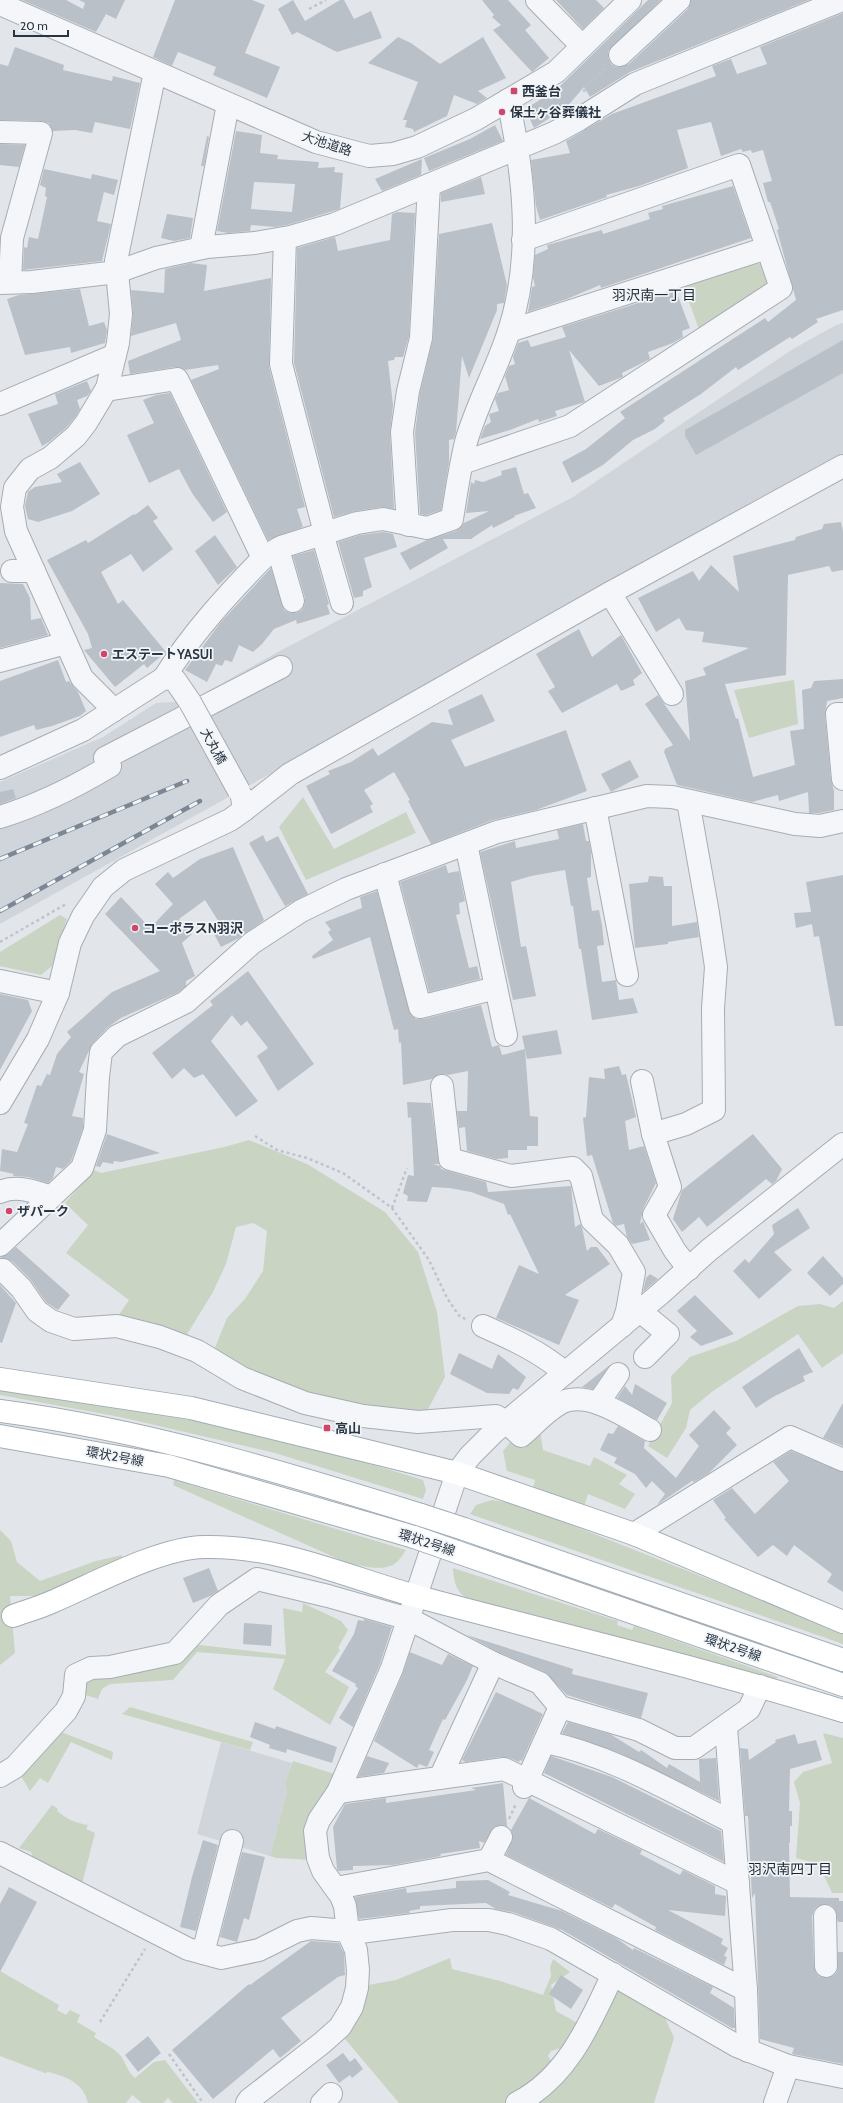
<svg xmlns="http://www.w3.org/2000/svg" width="843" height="2103" font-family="Cabin,'Noto Sans JP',sans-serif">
  <rect width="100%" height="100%" fill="#e2e6ea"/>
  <!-- built -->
  <g fill="#d0d5dc">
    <path d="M843,323V460L554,616L0,924V782L103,737L156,703L190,701L278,652L573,497L793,349L836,325Z"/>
    <path d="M221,1742L292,1763L285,1783L287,1792L270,1856L197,1834Z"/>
  </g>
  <!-- green -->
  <g fill="#c9d4c3">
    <path d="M754,261L763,266L768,282L764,290L700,332L683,285Z"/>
    <path d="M794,680L798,724L749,738L734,690Z"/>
    <path d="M303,797L334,849L406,812L416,833L306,880L279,827Z"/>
    <path d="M60,915L67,919L52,966L41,975L0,966V952Z"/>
    <path d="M249,1140L307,1164L385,1212L418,1252L437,1312L445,1377L426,1413C364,1408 301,1402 245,1371C234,1366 224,1357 214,1350L227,1318L245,1299L263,1271L267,1231L253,1223L236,1227L226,1264L213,1292L186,1336L116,1319L129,1300L66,1253L88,1225L65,1203L94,1170L101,1173L224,1147Z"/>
    <path d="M843,1301V1353L822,1368L798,1334L713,1391L690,1410L686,1428L667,1458L648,1446L672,1403L671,1376L690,1357L736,1341L798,1306L820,1304L834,1308Z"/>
    <path d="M0,1389L119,1406L291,1440L423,1480L426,1490L423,1499L275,1453L120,1417L0,1395Z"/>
    <path d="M540,1430L543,1450L590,1466L594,1457L627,1475L619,1484L635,1494L625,1509L588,1494L583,1510L532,1493L535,1480L507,1471L503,1451L512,1440L519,1447Z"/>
    <path d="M174,1480L406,1550C403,1554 401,1558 398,1561C385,1574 360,1565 345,1562L173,1485Z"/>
    <path d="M492,1500L518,1504L843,1632V1644L470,1514L476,1505Z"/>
    <path d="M0,1530L11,1541L17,1562L40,1581L96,1561L122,1555L123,1564L40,1600L33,1596H10L15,1653L0,1665Z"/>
    <path d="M453,1568L618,1621L617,1625L632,1630L634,1626L778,1677L772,1683L486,1609C465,1598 454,1595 453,1568Z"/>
    <path d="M303,1603L341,1621L348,1630L338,1648L340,1650L325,1672L349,1687L330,1725L273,1689L285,1659L197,1652L173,1680L110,1684L102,1689L98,1699L82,1694L81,1680L191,1644L286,1655L283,1608L302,1612Z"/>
    <path d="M130,1707L253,1742L250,1750L122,1714Z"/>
    <path d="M56,1730L113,1752L112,1760L71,1742L48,1783L40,1778L30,1791L18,1771Z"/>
    <path d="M823,1733L843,1738V1893H832L822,1871L811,1862L796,1858L800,1803L794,1782L803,1772L832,1763Z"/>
    <path d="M293,1761L341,1776L313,1860L276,1858L270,1856L287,1792L285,1783Z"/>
    <path d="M52,1805L58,1809L57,1811C67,1819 75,1823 88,1825L86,1829L95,1833L81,1888L36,1866L31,1852L19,1848Z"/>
    <path d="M450,1958L452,1969L500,1981L543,1995L551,1976L550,1967L553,1959L570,1972L551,1985L556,2011L581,2025L568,2046L551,2051L548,2056L553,2064L527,2092L505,2103H399L345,2039L355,2018L363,1986L396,1980Z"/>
    <path d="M0,1971L59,2005L57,2010L66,2015L70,2010L80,2015L77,2022L96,2033L94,2037C103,2043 114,2048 121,2056C126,2064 128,2072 135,2078L154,2062L165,2060L198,2103H173L168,2098L163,2103H142L132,2095L126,2103H88C84,2083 65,2076 48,2072L45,2073L0,2056Z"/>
    <path d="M616,1979L671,2011L666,2020L674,2038L654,2103H529Z"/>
  </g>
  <!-- building -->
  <g fill="#b9c0c8" fill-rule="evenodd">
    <path d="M22,0H66L83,9L85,3L79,0H125L116,19L106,14L96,32Z"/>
    <path d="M175,0H252L265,5L245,53L280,67L267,98L213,75L216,67L178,52L172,66L153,57Z"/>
    <path d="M293,0L305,21L340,0H344L354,19L371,11L382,38L337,52L297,32L292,35L278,9Z"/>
    <path d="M482,0H508L531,25L525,30L549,58L532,72L493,30L501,25L492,17L494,15Z"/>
    <path d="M556,0H596L604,8L583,29Z"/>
    <path d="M648,0H661L608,51V58L611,64L616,67H622L629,64L688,9L691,0H809L630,72L590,97L584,87L559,116L556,114L534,128L527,113L532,110L530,106L556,90Z"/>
    <path d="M843,13V310L816,319L818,322L792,339L790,337L738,370L736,367L701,394L663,418L665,421L655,429L633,440L603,465L572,483L562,462L586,449L625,418L620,412L765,318L768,322L796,300L777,230L779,229L770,202H768L763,183L772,181L763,150L752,153L751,150L743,152L741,149L721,156L711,122L677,130L688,168L639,186L606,195L607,197L540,220L536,206L531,160L570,153L566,141L612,114L716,76L712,66L731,59L737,74L767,64L760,47Z"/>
    <path d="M398,37L411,43L440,64L483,37L506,78L478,91L487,98L477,104L454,95L447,116L414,132L413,129L405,127L407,120H403L418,82L368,63Z"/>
    <path d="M15,47L64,65L63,70L112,81L113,76L140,83L130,129L95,122L92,133L75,130L53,131L49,123L42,121L0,120V64L8,66Z"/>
    <path d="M495,125L503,141L429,171L424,158L470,139Z"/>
    <path d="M236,131L262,135L260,153L278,155L277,159L319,162L318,168L335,167L334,172L343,173L340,209L287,225L275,227L251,225L250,231L228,233L217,231ZM254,182L295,184L292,212L251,209Z"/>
    <path d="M207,136L209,137L204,166H201Z"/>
    <path d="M0,144L25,145L19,167L0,165Z"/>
    <path d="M422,159L421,175L382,191L375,179Z"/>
    <path d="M44,169L91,179L92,174L118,180L114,195L104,192L97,221L111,224L102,261L23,270L24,247L27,248L29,237L38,239L47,197L45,196L46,188L40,185Z"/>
    <path d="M481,177L485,194L441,202V193Z"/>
    <path d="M733,186L751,238L601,288L600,285L567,299L528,312L532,287L535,286L533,278L535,255L548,249L547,245L602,230L603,234L650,219L648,213L663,209L662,206Z"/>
    <path d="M397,212L415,213L409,336L403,357H395L394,360L388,361L393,405L390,433L394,509L381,507L355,511L334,517L294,363L297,248L335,237L338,251L390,240L392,214Z"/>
    <path d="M167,214L193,218L190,238L174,241L161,238Z"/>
    <path d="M492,223L507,285L504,303L497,304V310L469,378L462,356L456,432L454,439L449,440V462L441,510L426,515L420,514L415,433L420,393L433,339L439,234Z"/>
    <path d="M191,263L207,265L204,291L271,278L269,367L305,507L297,509L303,527L268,540L191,380L219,369L218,365L185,370L175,367L130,374L128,361L181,340L176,323L131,336L133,313L131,290L164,293L165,269Z"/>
    <path d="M80,289L89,326L104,322L107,330L105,343L71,353L70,347L25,355L7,299L19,295Z"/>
    <path d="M676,291L690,328L682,331L683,337L673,343L648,352L650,359L622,373L623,377L620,378L599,386L569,350L585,402L555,411L557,416L539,422L538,419L510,430L480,439L485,426L491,422L489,414L499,411L495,399L498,393L509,390L505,376L509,366L515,364L513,357L518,343L528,340L531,347L566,337L562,327Z"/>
    <path d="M843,340V373L696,455L685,436V430Z"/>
    <path d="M87,381L91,391L87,396L77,400L80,409L76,416L67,427L49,442L42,446L28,414L58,404L55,394Z"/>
    <path d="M170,393L227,512L213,522L192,493L179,469L149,483L127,435L154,423L143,400L156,395Z"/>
    <path d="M80,462L100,494L72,511L38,522L28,519L25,506L28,492L35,487L62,482L57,474Z"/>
    <path d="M516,467L524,494L528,493L536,508L514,516L515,517L493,528L492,525L471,539H443L448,548L410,570L400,553L427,540L456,531L464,523L489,511L466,513L471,482L474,484L475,480L483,482L502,475L501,471Z"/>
    <path d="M148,505L158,518L153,521L173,549L143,572L131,554L101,572L118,604L123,600L166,652L147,668L144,664L115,687L84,650L92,648L88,634L47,560L86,540L88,543L134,514L135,515Z"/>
    <path d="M841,522L843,531V570L832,572L829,566L788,575L786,675L725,684L736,719L738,718L753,777L795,765L790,731L804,729L802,690L811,688L814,681L843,679V698L827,701L825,715L831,780L834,791V810L819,813H809L808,792L779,801L778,795L752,802L677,785L664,752L665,749L673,745L645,704L658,695L690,741L685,681L706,675L703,668L749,648L702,642L704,632L686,630L679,618L656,632L638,598L693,571L699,581L711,565L739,592L733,556L795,540L796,537L822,529L824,524Z"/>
    <path d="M383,532L393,534L397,547L364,558L372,587L363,591V596L354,598L338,542L360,535Z"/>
    <path d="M215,535L237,567L218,585L195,551Z"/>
    <path d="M314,550L329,604L327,605L330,614L297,624L296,620L274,629L262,644L253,652L239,645L232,662L225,660L222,666L216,664L207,682L185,670L221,622L271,568L284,610L290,613H296L302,610L305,604V598L293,556Z"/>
    <path d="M0,583L23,584L30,598L31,620L41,618L48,635L0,648Z"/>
    <path d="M579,629L592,657L621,635L642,673L633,680L635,685L621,691L617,684L562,713L548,691L555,687L536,654Z"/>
    <path d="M58,660L66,682L69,681L78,692L86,711L80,716L52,726L36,730L34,725L0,737V681Z"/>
    <path d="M482,694L495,721L451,740L465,767L566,730L587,791L536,810L493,820L431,844L408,801L410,800L394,772L364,790L373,804L370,806L373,812L331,834L306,786L330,774L328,771L351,762L373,748L378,756L432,722L453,725L448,710Z"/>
    <path d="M630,760L639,777L611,792L601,774Z"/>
    <path d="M13,789L16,798L0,804V792Z"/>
    <path d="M583,824L586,841H589L591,852V877L587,878L592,911L599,910L602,925L604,945L597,946L602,982L616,980L619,1000L633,998L638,1013L592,1020L581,949H579L573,906H571L565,870L531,876L511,882L521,947L526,946L536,996L513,1000L480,852L515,841L516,848L559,839L557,830Z"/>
    <path d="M263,835L266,842L278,836L308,894L285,906L249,843Z"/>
    <path d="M233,847L264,920L239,938L221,947L213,932L222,927L205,900L179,919L192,934L182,943L195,976L186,981V986L179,992L121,1018L108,1027L92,1044L79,1072L84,1074L72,1116L83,1118V1128L71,1161L63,1169L56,1167L53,1178L48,1183L28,1177L13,1176L14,1174L0,1171L2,1149L17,1152L28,1124L24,1123L37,1085L41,1086L47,1074L50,1075L57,1054L71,1037L67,1032L112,992L160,971L105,914L121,897L150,928L173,904L155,884L168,872L173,878L200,859Z"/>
    <path d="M446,865L448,873L459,871L465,901L459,903L460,914L456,915L469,968L477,966L480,979L429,992L400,882Z"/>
    <path d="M843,875V1026H835L819,936L814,937L812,924L796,928L794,913L811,912L806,882Z"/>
    <path d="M649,876L663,877L664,886H672V926L697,922L699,937L668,942V944L635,948L629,884L648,882Z"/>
    <path d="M377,891L411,1015L416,1019H423L481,1005L492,1047L499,1045L502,1055L525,1049L530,1116L538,1117V1146H527V1150H508V1158L496,1159L467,1151L465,1127L459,1128L457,1111H467L468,1071L448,1075L440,1074L432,1079L403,1085L401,1042L399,1043L398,1029L394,1030L370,937L313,959L312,956L333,940L328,932L331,930L325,922L362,908L360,897Z"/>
    <path d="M248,971L314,1064L278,1091L257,1056L268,1048L247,1021L241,1026L232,1015L211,1041L258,1101L236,1117L203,1074L194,1078L184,1068L172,1079L152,1053L213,1005L210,1001Z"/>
    <path d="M0,994L28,1000L32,1011L0,1070Z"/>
    <path d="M557,1030L562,1054L527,1059L522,1036Z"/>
    <path d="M619,1066L622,1075L626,1074L636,1117L625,1121L629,1150L644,1146L656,1183L643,1209L640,1224L643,1221L650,1240L632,1244L627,1237L624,1224L616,1226L613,1223L592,1155L587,1156L583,1118L586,1117L589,1077L605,1079L604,1069Z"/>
    <path d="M407,1102L431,1103L439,1164H433L440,1166L441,1169L486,1182L488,1192L571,1186L575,1227L580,1224L582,1227L587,1251L591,1247H597L610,1264L565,1295L579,1300L559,1345L496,1318L519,1265L539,1274L510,1214L508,1215L504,1204L471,1192L449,1188L432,1187L427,1202L407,1201L408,1196L403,1193L408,1175L414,1176L411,1117L408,1118Z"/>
    <path d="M107,1134L160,1153L121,1162L114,1161L113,1164L103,1162L100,1167L96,1166Z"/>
    <path d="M753,1134L782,1169L776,1181L772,1184L766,1179L707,1227L699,1217L682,1232L673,1219L682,1190Z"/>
    <path d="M798,1208L810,1228L774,1252L792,1270L759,1299L733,1271L745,1259L749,1263L774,1234L772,1225Z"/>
    <path d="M16,1247L70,1295L58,1310L46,1302L30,1279L12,1261L0,1258L8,1254Z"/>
    <path d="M823,1256L843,1278V1284L830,1296L807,1273Z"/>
    <path d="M650,1274L658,1279L643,1292L646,1278Z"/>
    <path d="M0,1285L16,1303L2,1343L0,1342Z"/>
    <path d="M695,1295L734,1334L701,1346L690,1337L697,1331L677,1311Z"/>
    <path d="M799,1348L813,1372L803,1376L805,1381L773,1397L756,1408L742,1387Z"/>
    <path d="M459,1353L492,1369L498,1354L526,1377L518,1390L513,1388L509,1394L487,1393L450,1374Z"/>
    <path d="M610,1365L593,1389L582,1387Z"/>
    <path d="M635,1384L667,1403L657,1420L617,1398L625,1386L632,1395Z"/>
    <path d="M843,1403V1446L823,1438Z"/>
    <path d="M714,1410L731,1428L726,1433L737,1445L709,1473L694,1482L692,1481L657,1505L665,1494L652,1481L646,1488L635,1474L614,1463L617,1458L600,1450L608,1433L613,1434L618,1426L645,1441L644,1448L676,1478L699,1446L689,1435Z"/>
    <path d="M791,1451L843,1472V1592L827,1582L832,1574L794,1545L787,1556L773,1545L758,1557L724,1519L726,1518L713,1500L732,1488L755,1514L789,1481L773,1462Z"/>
    <path d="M209,1568L218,1591L210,1596L193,1603L183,1578Z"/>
    <path d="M364,1619L392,1627L380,1664L353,1727L339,1718L358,1688L355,1686L356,1684L332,1671L354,1634L358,1620L364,1621Z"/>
    <path d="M244,1623L272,1625L271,1646L243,1644Z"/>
    <path d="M467,1635L573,1669L572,1674L648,1693L641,1718L567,1695L545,1672L498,1652Z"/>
    <path d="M410,1652L442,1665L448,1654L473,1666L466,1682L445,1720L443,1719L429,1750L434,1752L427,1767L419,1764L417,1768L374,1741L403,1673Z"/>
    <path d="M496,1692L543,1714L522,1761L520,1760L519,1762L509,1758L500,1757L466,1762L462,1760Z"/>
    <path d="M255,1722L275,1729L276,1726L337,1747L332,1763L287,1749L286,1753L269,1748L270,1745L250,1737Z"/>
    <path d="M568,1722L610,1734L639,1752L641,1750L667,1768L669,1764L700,1782L699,1759L716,1758L719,1801L622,1754L562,1733Z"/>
    <path d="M795,1734L798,1744L816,1740L822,1760L790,1769L789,1811H792V1826H790V1843H789L790,1897L839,1898V1901H843V1922H838L835,1909L831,1905L825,1904L818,1906L814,1910L812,1916L814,1966L816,1973L820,1977L826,1978L833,1976L837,1972L838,1966V1952H843V2064L792,2054L794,2048L760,2039L755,1893L752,1898L748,1816H745L740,1748L748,1749L749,1760L776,1742L775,1740Z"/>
    <path d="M367,1756L389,1763L384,1773L358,1777Z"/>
    <path d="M551,1756L612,1777L721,1831L724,1862L544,1773Z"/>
    <path d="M503,1783L507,1826L501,1825L494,1827L484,1843L479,1841L480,1848L440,1854L441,1856L393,1865L353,1866V1870L338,1871L337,1869L333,1827L345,1804L386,1798V1803L476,1790L471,1788Z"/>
    <path d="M529,1798L595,1834L598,1829L642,1850L640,1854L680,1875L683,1870L715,1886V1894L726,1896L725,1916L668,1910L723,1939L721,1944L728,1948L724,1956L727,1957L724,1965L655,1930L656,1927L615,1904L612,1908L506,1855L513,1837L511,1830Z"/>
    <path d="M203,1840L218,1845L196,1931L180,1927L192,1877Z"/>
    <path d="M242,1852L265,1857L249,1920L244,1918L237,1942L220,1937Z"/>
    <path d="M488,1880L510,1892L508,1895L562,1911L616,1938L633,1950L634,1948L713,1987L710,1993L734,2008L735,2028H732L562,1930L512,1912L496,1909L486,1903L420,1906V1909L409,1911L410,1913L359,1919L355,1897L406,1888L407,1893L456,1888V1881Z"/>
    <path d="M9,1887L37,1902L0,1972V1904Z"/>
    <path d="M311,1941L339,1943L344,1953L345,1975L338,1977L281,2018L301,2041L280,2058L273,2049L213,2099L172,2050L249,1984L250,1985Z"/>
    <path d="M561,1975L583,1990L571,2009L549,1994Z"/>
    <path d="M148,2036L161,2053L138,2072L125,2055Z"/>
    <path d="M343,2053L350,2062L355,2058L363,2069L352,2078L350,2075L339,2083L326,2065Z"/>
  </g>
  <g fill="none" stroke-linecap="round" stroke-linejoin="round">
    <defs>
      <g id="minor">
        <path d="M537,0L582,46"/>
        <path d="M0,4L316,142L369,156L393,154L417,147L476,119L556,72L630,0"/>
        <path d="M620,55L679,0"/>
        <path d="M0,132L41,133L12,238L10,282"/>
        <path d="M285,238L281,364L325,533"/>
        <path d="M201,248L228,104"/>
        <path d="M0,283L32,282L117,272L156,258L207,247L255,243L290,237L335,224L554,133L578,120L635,84L842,0"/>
        <path d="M509,331L767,248"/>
        <path d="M106,390L177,379L263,558"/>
        <path d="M0,404L115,355"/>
        <path d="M462,463L570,426L781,288L739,165L523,240"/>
        <path d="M408,525L402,432L408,391L421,338L429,185"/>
        <path d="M322,533L342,603"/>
        <path d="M278,549L293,601"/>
        <path d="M12,571H34"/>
        <path d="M610,593L672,694"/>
        <path d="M0,661L66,643"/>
        <path d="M164,678C192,633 228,594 265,556L281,547L357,523L383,519L427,528L452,519C456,493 460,467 466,442C477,403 498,367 510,328C533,253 524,175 508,100"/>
        <path d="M114,710L82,678L16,531L12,507L15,488L30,469L50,458L76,436L86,423L107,388L118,343L121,314L116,261L155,72"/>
        <path d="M843,714H837L843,779"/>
        <path d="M0,768L83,730L164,678L175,680L190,702"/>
        <path d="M595,808L627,975"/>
        <path d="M244,810L290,774L610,593L843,466"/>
        <path d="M0,817C39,805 75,787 110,766L105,758L281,667"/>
        <path d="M466,844L506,1035"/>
        <path d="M385,874L420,1007L496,988"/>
        <path d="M0,981L58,993"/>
        <path d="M642,1081L653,1134L670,1187L654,1215L675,1251L689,1269"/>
        <path d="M442,1086L450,1159L511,1176L573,1168L581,1176L592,1220L618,1245L634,1272L627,1311L622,1326"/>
        <path d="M0,1103L38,1039L58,993L70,943L83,916L103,887L124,870L230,820L244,810L242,797"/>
        <path d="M653,1134L686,1124L714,1110L713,1008L716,967L708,913L688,801"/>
        <path d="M0,1192C16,1185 34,1191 51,1197"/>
        <path d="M0,1245L82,1168L95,1130L98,1077L101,1052L117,1036L186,1002L252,943L301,911L346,889L497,832L647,796L672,797L795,824L820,826L843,821"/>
        <path d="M0,1270H3L21,1288L37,1311L51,1321L74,1329L117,1326L160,1337L197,1351L242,1378L305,1403L363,1416L418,1422L496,1416L506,1422L521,1436C533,1426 545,1412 559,1404C586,1388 626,1417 650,1430"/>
        <path d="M640,1311L668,1334L645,1357"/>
        <path d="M483,1326C512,1339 541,1352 565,1373"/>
        <path d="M598,1403L618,1374"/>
        <path d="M634,1534L790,1437L843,1460"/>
        <path d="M726,1727L746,1990L748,2051"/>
        <path d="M545,1742C611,1755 672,1792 732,1822"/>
        <path d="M0,1776L15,1767L66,1711L74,1696L76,1675L91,1668L110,1667L175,1653L219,1605L257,1579L328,1596L409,1619L493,1663L540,1683L560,1707L639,1730L675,1748H694L749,1709L760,1686"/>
        <path d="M440,1778L493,1663"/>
        <path d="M524,1787L560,1707"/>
        <path d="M338,1792L504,1769L738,1883"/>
        <path d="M0,1853L188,1949L221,1958L259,1950L297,1931L311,1928L360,1932L452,1920H489L508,1924L551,1939L737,2046L788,2066L843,2077"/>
        <path d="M489,1860L501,1837"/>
        <path d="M336,1888L489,1860L746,1990"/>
        <path d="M825,1916L826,1966"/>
        <path d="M203,1953L232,1841"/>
        <path d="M247,2103L249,2100L322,2043L340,2027L352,2007L357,1988L358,1970L356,1950L348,1932L345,1906L341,1896L323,1871L318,1858L315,1831L319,1820L338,1792L392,1668L457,1473L470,1456L494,1432L660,1294L709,1250L843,1144"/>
        <path d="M322,2103L331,2094"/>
        <path d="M517,2103C568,2077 590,2023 613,1974"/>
        <path d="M775,2103L788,2066"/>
      </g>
      <g id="major">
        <path d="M0,1379L191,1408L457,1473L634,1534L843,1622"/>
        <path d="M0,1411C145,1430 282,1472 421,1515"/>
        <path d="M0,1436L169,1466L414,1537"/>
        <path d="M464,1529L843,1660"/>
        <path d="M457,1552L843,1685"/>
        <path d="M13,1616C27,1611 41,1607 54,1601C96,1583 159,1548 204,1547C279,1545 349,1578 419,1597C560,1635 703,1668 843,1711"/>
      </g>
    </defs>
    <!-- minor casing -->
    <use href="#minor" stroke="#a7adb5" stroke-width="24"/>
    <!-- major casing -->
    <use href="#major" stroke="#a1acb6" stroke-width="24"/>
    <!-- path -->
    <g stroke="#c0c4ca" stroke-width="2.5" stroke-dasharray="3 3" stroke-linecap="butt">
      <path d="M309,9L326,0"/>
      <path d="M584,92L585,87L607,67"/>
      <path d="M0,942L66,904"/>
      <path d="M255,1136L277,1150L307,1158L343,1173L392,1208L429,1260L447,1298L460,1317L466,1319"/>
      <path d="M392,1208L407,1168"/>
      <path d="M509,1819L516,1804"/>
      <path d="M100,2022L145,1949"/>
      <path d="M169,2054L203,2103"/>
    </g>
    <!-- minor -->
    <use href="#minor" stroke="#f5f6f9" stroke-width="22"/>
    <!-- major -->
    <use href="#major" stroke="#fff" stroke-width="22"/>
    <defs>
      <g id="rail">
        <path d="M0,859L187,781"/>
        <path d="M0,911L200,801"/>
      </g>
    </defs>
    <!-- rail casing -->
    <use href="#rail" stroke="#7b8794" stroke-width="4.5"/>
    <!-- rail -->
    <use href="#rail" stroke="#f1f5f8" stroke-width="3" stroke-dasharray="9" stroke-linecap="butt"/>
    <defs>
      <path id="minor-bridge" d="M190,702L239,791"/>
      <g id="major-bridge">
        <path d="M421,1515L464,1529"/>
        <path d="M414,1537L457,1552"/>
      </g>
    </defs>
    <!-- minor-bridge casing -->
    <use href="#minor-bridge" stroke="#a7adb5" stroke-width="24" stroke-linecap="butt"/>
    <!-- major-bridge casing -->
    <use href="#major-bridge" stroke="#a1acb6" stroke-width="24" stroke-linecap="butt"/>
    <!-- minor-bridge -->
    <use href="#minor-bridge" stroke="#f5f6f9" stroke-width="22"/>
    <!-- major-bridge -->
    <use href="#major-bridge" stroke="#fff" stroke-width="22"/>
  </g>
  <!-- markers -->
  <g fill="#d0466a" stroke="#f1f5f8" stroke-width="1.5">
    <rect x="510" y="87" width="8" height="8" rx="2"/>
    <circle cx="502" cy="112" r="4"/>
    <circle cx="104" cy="654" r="4"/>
    <circle cx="135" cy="928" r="4"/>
    <circle cx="9" cy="1211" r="4"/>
    <rect x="323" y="1424" width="8" height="8" rx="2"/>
  </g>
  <g text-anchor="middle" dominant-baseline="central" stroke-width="3.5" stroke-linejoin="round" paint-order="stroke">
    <!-- poi labels -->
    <g font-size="13" font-weight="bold" fill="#2a3543" stroke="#f1f5f8" text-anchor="start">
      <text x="522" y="91">西釜台</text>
      <text x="510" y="112">保土ヶ谷葬儀社</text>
      <text x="112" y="654">エステートYASUI</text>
      <text x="143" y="928">コーポラスN羽沢</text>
      <text x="17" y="1211">ザパーク</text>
      <text x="335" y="1428">高山</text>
    </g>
    <!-- street labels -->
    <g font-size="13" fill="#2a3543" stroke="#f1f5f8">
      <text transform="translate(327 143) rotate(18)">大池道路</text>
      <text transform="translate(214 746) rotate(61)">大丸橋</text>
      <text transform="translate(115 1456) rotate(10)">環状2号線</text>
      <text transform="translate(427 1542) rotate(18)">環状2号線</text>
      <text transform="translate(733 1647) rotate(19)">環状2号線</text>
    </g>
    <!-- neighbourhood labels -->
    <g font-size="14" fill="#1c2633" stroke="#f1f5f8">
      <text x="654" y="295">羽沢南一丁目</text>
      <text x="790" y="1869">羽沢南四丁目</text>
    </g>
  </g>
  <!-- scale -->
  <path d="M14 30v6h54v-6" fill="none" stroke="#2a3543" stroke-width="2"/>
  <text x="20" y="30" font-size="12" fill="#2a3543" stroke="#f1f5f8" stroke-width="3" paint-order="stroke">20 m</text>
</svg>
